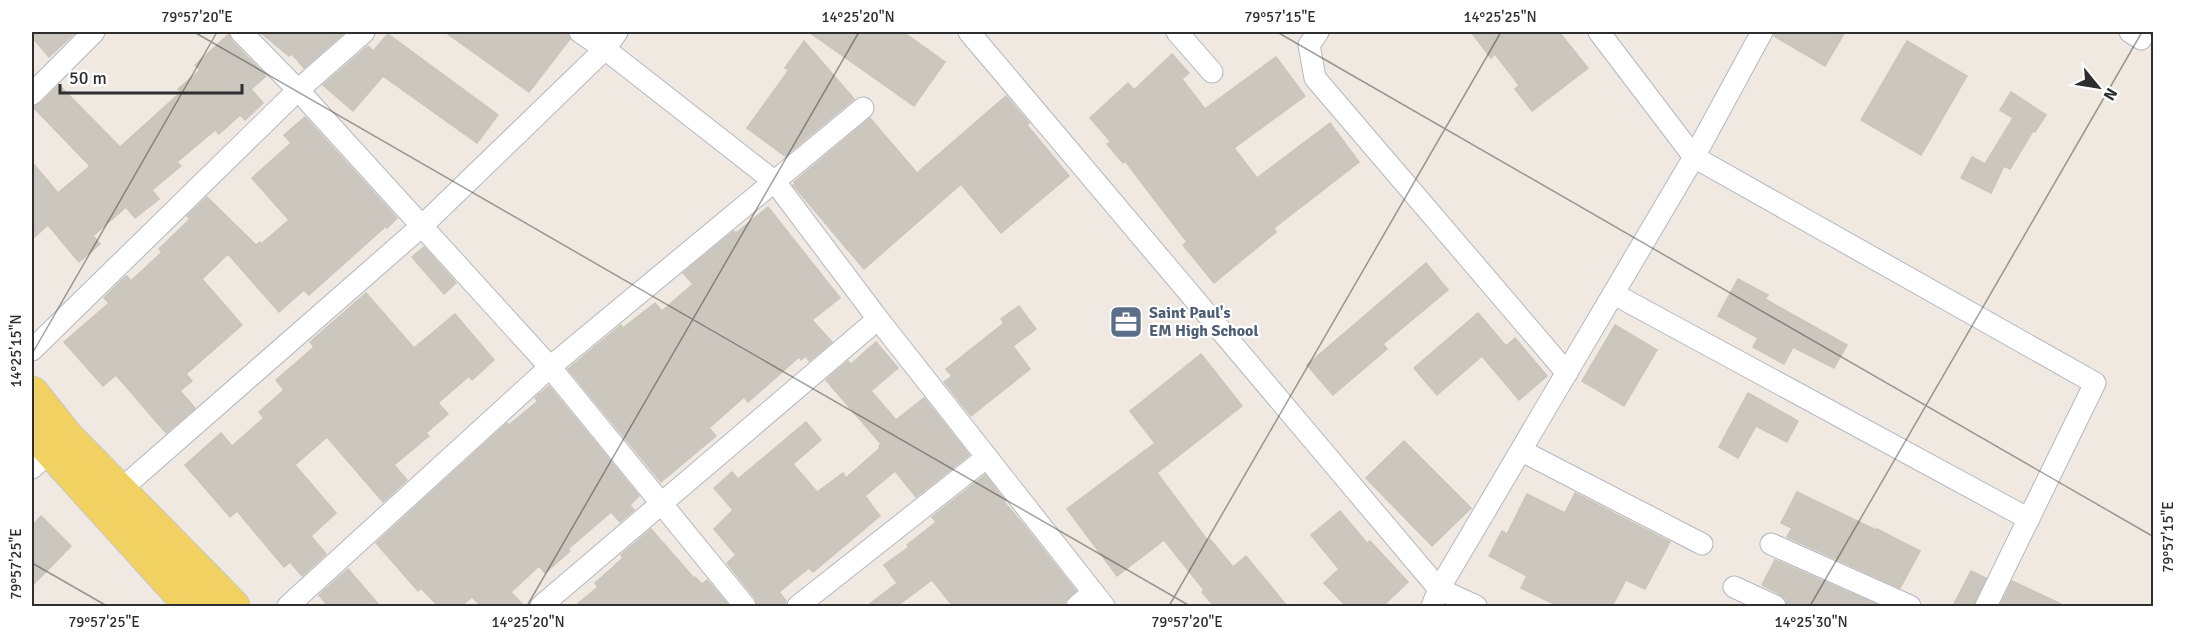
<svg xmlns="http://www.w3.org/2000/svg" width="2185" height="638" font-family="Signika,sans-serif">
  <rect width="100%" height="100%" fill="#efe9e1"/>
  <!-- building -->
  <g fill="#cbc7bf" stroke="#cbc5ba" stroke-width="1.5">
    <path d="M32,32H76L49,57L32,37Z"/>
    <path d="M260,32H345L304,68L292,54L289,56Z"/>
    <path d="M445,32H567L570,39L529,92Z"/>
    <path d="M809,32H903L945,62L914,106Z"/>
    <path d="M1471,32H1559L1588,68L1532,111L1515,89L1519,85L1495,54L1491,58Z"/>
    <path d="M1775,32H1845L1825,66L1774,36Z"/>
    <path d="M229,34L232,41L266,76L251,89L263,103L245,120L240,115L219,134L215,130L177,162L181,166L152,190L159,199L135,218L126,207L93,236L100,244L79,262L48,225L32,239V162L58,193L90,166L33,107L41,103L59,85L120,147L181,92L178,89L200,70L195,65Z"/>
    <path d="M388,34L498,115L477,143L383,76L353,111L323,85L368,46L373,51Z"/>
    <path d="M804,41L854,99L785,156L747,128L789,70L785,68Z"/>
    <path d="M1907,41L1967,76L1921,155L1861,120Z"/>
    <path d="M1172,54L1189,73L1182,79L1205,109L1276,57L1305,96L1234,148L1257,178L1330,123L1359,162L1274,228L1276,232L1214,283L1183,245L1187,242L1125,161L1123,163L1107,144L1111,142L1090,118L1128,83L1134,90Z"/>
    <path d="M2011,92L2046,115L2035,132L2033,131L2010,169L2004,166L1991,193L1961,178L1972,157L1985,164L2013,118L2000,110Z"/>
    <path d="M1006,96L1029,123L1027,125L1069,176L1001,233L961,184L864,269L793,185L796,183L794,182L870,118L917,173Z"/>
    <path d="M305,117L397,218L387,228L386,226L309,295L304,290L279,312L228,254L202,279L242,325L186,374L192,381L180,391L195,408L166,433L116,375L103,386L64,342L109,303L104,298L124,278L127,276L131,281L162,252L159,249L190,219L187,216L207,197L256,245L260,242L261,244L289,220L252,178L291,143L284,135Z"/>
    <path d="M768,207L840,298L812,320L832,342L809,361L806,356L801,360L799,357L748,402L744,397L709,428L716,436L661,482L568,369L621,325L623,328L655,303L662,311L693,284L683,273L734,231L736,233Z"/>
    <path d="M424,247L456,283L444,294L412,257Z"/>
    <path d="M1426,263L1448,290L1383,344L1387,349L1333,395L1307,365Z"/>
    <path d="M1738,279L1768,295L1765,299L1847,345L1834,368L1793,347L1784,364L1753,347L1758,338L1718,316Z"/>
    <path d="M366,293L414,348L455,314L494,360L472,380L469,376L438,403L448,414L426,433L429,436L394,465L407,480L383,502L327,437L295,465L336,513L311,536L326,554L302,576L290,562L284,567L237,511L230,517L185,465L221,433L232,446L264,418L259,412L284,390L276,380L314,347L310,342Z"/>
    <path d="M1019,306L1036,329L1013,346L1030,369L971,416L944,382L952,376L946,369L1004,323L1001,319Z"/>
    <path d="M1478,313L1506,346L1515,338L1547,376L1519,400L1482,356L1437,395L1414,368Z"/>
    <path d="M1615,325L1657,350L1624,406L1582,381Z"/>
    <path d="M876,342L898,368L871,391L896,420L924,398L969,455L916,497L895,471L865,496L880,516L813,572L809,568L779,592L786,601L785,606H757L755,598L727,563L736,555L714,529L733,510L714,488L732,472L738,479L806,422L821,440L793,464L817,492L843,473L846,478L880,448L879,446L881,444L826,380L848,361L851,364Z"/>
    <path d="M1201,354L1242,406L1157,473L1208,541L1210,539L1233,567L1246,556L1287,606H1214L1202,592L1204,590L1164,540L1117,576L1067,509L1155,443L1130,411Z"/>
    <path d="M549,386L639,496L630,505L634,510L620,522L611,512L568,549L570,551L545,573L539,566L511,592L524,606H481L472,597L461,606H438L421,588L418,591L376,543L507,423L509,425L538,401L535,398Z"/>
    <path d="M1748,393L1798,421L1787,442L1756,426L1738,458L1719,447Z"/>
    <path d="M1404,441L1471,508L1432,546L1366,478Z"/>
    <path d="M985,475L1005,501L1004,502L1023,524L1076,591L1065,601L1064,606H953L932,580L897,606H867L897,583L884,565L909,547L907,545L936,522L932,517Z"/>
    <path d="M1797,492L1876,530L1877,529L1920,551L1900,588L1787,537L1792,528L1781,523Z"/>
    <path d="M1575,493L1670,542L1645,589L1626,580L1612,606H1558L1521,588L1527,576L1489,556L1502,531L1507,534L1527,494L1565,513Z"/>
    <path d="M1340,511L1367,543L1370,541L1408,582L1383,606H1346L1324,583L1339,569L1311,535Z"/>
    <path d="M41,516L71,546L32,586V526Z"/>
    <path d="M651,529L694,578L695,577L702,584L707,580L729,606H575L598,587L595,583L623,558L621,555Z"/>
    <path d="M1775,560L1880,606H1787L1786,599L1781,595L1762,585Z"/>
    <path d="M348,569L380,606H328L319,595Z"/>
    <path d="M1971,571L1986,578L1973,606H1953Z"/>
    <path d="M2012,581L2065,606H2000Z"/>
  </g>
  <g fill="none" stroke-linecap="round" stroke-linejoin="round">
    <defs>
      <g id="street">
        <path d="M241,32L298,90L550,367L745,606"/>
        <path d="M580,32L605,49L775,182L878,319L1104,606"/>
        <path d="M969,32L1439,589L1476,606"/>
        <path d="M1177,32L1212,72"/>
        <path d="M1318,32L1309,45L1315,78L1567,373"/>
        <path d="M1599,32L1694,157L2095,383L1986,606"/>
        <path d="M2130,32L2141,39"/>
        <path d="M32,94L94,32"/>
        <path d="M1614,294L2029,519"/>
        <path d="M32,350L298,90L364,32"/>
        <path d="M1522,451L1702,544"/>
        <path d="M32,468L60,443"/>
        <path d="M119,491L423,225L605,49L617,32"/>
        <path d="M1771,544L1910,606"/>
        <path d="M1734,587L1775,606"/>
        <path d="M288,606L550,367L863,108"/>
        <path d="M541,606L878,319"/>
        <path d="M798,606L987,457"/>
        <path d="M1077,606L1093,593"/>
        <path d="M1432,606L1439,589L1694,157L1762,32"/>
      </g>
      <g id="primary">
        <path d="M32,393L67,437L233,606"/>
        <path d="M32,430L191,606"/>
      </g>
    </defs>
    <!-- street casing -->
    <use href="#street" stroke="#b4b7c1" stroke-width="23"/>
    <!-- primary casing -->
    <use href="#primary" stroke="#c9c9c9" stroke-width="35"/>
    <!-- street -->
    <use href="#street" stroke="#fff" stroke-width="21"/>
    <!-- primary -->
    <use href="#primary" stroke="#f2d163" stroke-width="33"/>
  </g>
  <!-- ticks -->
  <path fill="none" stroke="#2e2e2e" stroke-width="1.5" stroke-opacity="0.45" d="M194,32L1190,606M1277,32L2154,537M32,354L217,32M32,563L107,606M527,606L859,32M1169,606L1501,32M1810,606L2142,32"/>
  <!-- icons -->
  <defs>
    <symbol id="office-square" viewBox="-11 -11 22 22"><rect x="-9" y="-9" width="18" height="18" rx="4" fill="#5c6f8a" stroke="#fff"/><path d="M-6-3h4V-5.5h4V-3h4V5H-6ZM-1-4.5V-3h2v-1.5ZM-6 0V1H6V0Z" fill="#fff"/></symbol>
  </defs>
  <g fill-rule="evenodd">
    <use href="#office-square" x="1107" y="303" width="38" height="38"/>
  </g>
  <g text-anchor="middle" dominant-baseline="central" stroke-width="4.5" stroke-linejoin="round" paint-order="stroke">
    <!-- service labels -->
    <g font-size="16" font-weight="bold" fill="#4e5e75" stroke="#fff" text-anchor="start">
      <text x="1149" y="313">Saint Paul's<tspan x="1149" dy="18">EM High School</tspan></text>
    </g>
  </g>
  <!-- border -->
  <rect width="2185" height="638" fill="none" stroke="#ffffff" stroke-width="66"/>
  <!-- north arrow -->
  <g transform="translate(2098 87) rotate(120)" stroke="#ffffff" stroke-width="4.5" paint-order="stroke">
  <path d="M0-4.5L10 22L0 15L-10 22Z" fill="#2e2e2e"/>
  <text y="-9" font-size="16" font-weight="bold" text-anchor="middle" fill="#2e2e2e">N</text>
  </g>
  <!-- scale -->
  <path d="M60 84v9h182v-9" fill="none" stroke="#2e2e2e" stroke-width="3"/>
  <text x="69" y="84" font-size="18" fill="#2e2e2e" stroke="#ffffff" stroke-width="4.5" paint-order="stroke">50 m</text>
  <rect x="33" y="33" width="2119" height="572" fill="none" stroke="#2e2e2e" stroke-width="2"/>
  <g font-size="15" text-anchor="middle" fill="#2e2e2e">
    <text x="197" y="22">79°57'20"E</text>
    <text x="858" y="22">14°25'20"N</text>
    <text x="1280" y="22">79°57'15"E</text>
    <text x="1500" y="22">14°25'25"N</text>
    <text transform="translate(16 351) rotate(-90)" y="5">14°25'15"N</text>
    <text transform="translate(2168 537) rotate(-90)" y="5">79°57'15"E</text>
    <text transform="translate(16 564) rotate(-90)" y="5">79°57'25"E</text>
    <text x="104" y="627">79°57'25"E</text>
    <text x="528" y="627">14°25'20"N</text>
    <text x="1187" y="627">79°57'20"E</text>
    <text x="1811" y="627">14°25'30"N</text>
  </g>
</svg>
